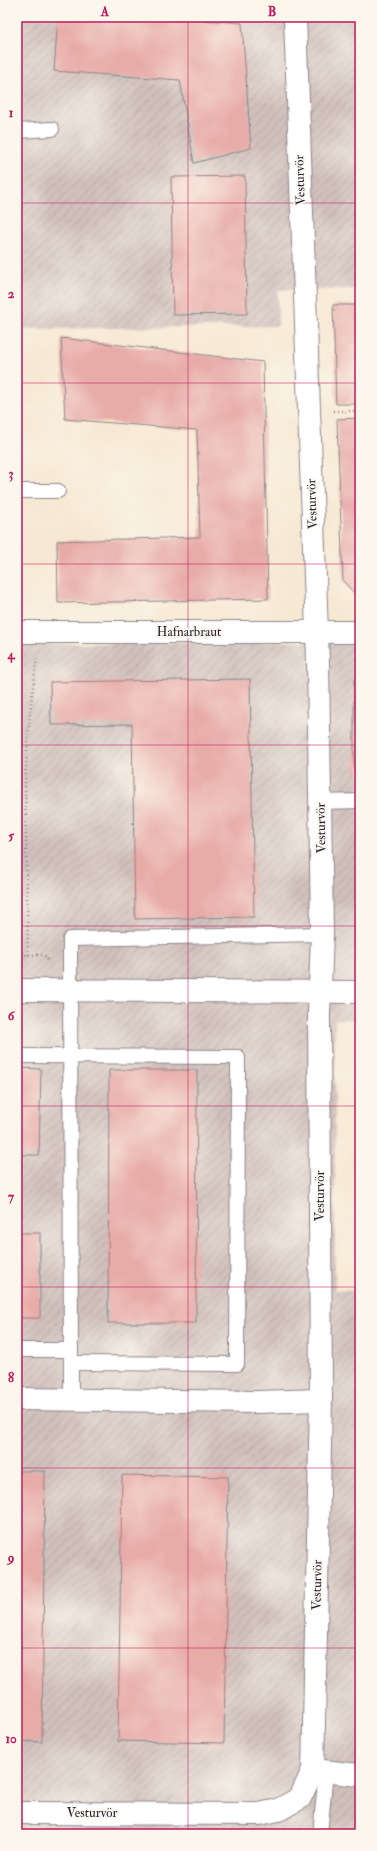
<svg xmlns="http://www.w3.org/2000/svg" width="377" height="1851" font-family="'IM FELL Double Pica',serif">
  <defs>
    <pattern id="industrial-furrows" width="10" height="10" patternUnits="userSpaceOnUse"><rect width="10" height="10" fill="#d0c0bc"/><path d="M-1 1l2-2M0 10L10 0M9 11l2-2" fill="none" stroke="#b2a5a2"/></pattern>
  </defs>
  <rect width="100%" height="100%" fill="#fbf7ec"/>
  <filter id="ink" filterUnits="userSpaceOnUse"><feTurbulence type="fractalNoise" baseFrequency=".025" numOctaves="2"/><feDisplacementMap in="SourceGraphic" scale="8" xChannelSelector="R" yChannelSelector="G"/><feConvolveMatrix kernelMatrix="1 2 1 2 8 2 1 2 1" color-interpolation-filters="sRGB"/></filter>
  <filter id="wash" filterUnits="userSpaceOnUse"><feTurbulence type="fractalNoise" baseFrequency=".012" numOctaves="4" result="noise"/><feDisplacementMap in="SourceGraphic" scale="16" xChannelSelector="R" yChannelSelector="G"/><feGaussianBlur stdDeviation="0.9" result="paint"/><feColorMatrix in="noise" values="0 0 0 0 0 0 0 0 0 0 0 0 0 0 0 0 0 1.4 0 .05"/><feComposite in="paint" operator="in"/></filter>
  <g filter="url(#wash)">
    <rect width="100%" height="100%" fill="#f7e8d3"/>
    <!-- built -->
    <path fill="#f4d3c0" d="M17,1832H56L58,1834H17Z"/>
    <!-- industrial -->
    <g fill="url(#industrial-furrows)">
      <path d="M17,17H360V289L278,290V326L17,329Z"/>
      <path d="M360,641V1019L335,1020V1290L360,1291V1834H58L55,1832H17V644Z"/>
    </g>
    <g id="blocks">
      <!-- building -->
      <g fill="#e8aca8">
        <path d="M58,17H166L242,23L251,148L194,163L180,80L54,71Z"/>
        <path d="M245,176L247,314L173,315L171,177Z"/>
        <path d="M333,305H360V404H336Z"/>
        <path d="M61,338L263,362L268,599L58,603L57,541L200,537L197,430L65,419Z"/>
        <path d="M360,418V596H357L343,581L337,419Z"/>
        <path d="M250,679L254,917L135,919L132,724L51,725L50,682Z"/>
        <rect x="354" y="680" width="6" height="92"/>
        <path d="M17,1068L41,1069L39,1155H17Z"/>
        <path d="M109,1070H197L196,1323H108Z"/>
        <rect x="17" y="1233" width="23" height="85"/>
        <path d="M17,1471H45L42,1742L17,1741Z"/>
        <path d="M122,1475L228,1477L224,1743L118,1741Z"/>
      </g>
    </g>
  </g>
  <g filter="url(#ink)">
    <use href="#blocks" fill-opacity="0" stroke="#8c8587" stroke-width="1"/>
    <g fill="none" stroke-linecap="round" stroke-linejoin="round">
      <defs>
        <g id="service">
          <path d="M17,131L52,129"/>
          <path d="M17,491H58"/>
          <path d="M320,802L360,801"/>
          <path d="M17,1056L238,1057L237,1364L71,1363"/>
          <path d="M17,1350H71"/>
          <path d="M71,1400L70,939L322,934"/>
          <path d="M320,1834L326,1771"/>
        </g>
        <g id="minor">
          <path d="M17,632H360"/>
          <path d="M17,990L360,992"/>
          <path d="M17,1399L256,1402L321,1400"/>
          <path d="M313,1770L360,1775"/>
          <path d="M17,1813L259,1814L278,1810L300,1798L313,1770L321,1400L319,1014L322,934L318,661L295,17"/>
        </g>
      </defs>
      <!-- service casing -->
      <use href="#service" stroke="#8c8587" stroke-width="16"/>
      <!-- minor casing -->
      <use href="#minor" stroke="#8c8587" stroke-width="24"/>
      <!-- path -->
      <g stroke="#8c8587" stroke-width="2.5" stroke-dasharray="1 3" stroke-linecap="butt">
        <path d="M333,411H360"/>
        <path d="M17,955H44L49,962"/>
        <path d="M28,955L25,780L30,712L37,656"/>
      </g>
      <!-- service -->
      <use href="#service" stroke="#fff" stroke-width="14"/>
      <!-- minor -->
      <use href="#minor" stroke="#fff" stroke-width="22"/>
    </g>
  </g>
  <!-- grid -->
  <path fill="none" stroke="#c2185b" stroke-width="1" stroke-opacity="0.55" d="M188,17V1834M17,203H360M17,383H360M17,564H360M17,745H360M17,926H360M17,1106H360M17,1287H360M17,1468H360M17,1648H360"/>
  <g text-anchor="middle" dominant-baseline="central" stroke-width="3.5" stroke-linejoin="round" paint-order="stroke">
    <!-- street labels -->
    <g font-size="13" fill="#22223b" stroke="#fbf7ec">
      <text transform="translate(300 180) rotate(-92)">Vesturvör</text>
      <text transform="translate(312 504) rotate(-92)">Vesturvör</text>
      <text x="189" y="632">Hafnarbraut</text>
      <text transform="translate(321 828) rotate(-91)">Vesturvör</text>
      <text transform="translate(320 1196) rotate(-90)">Vesturvör</text>
      <text transform="translate(317 1585) rotate(-89)">Vesturvör</text>
      <text x="92" y="1813">Vesturvör</text>
    </g>
  </g>
  <!-- margin -->
  <rect width="377" height="1851" fill="none" stroke="#fbf7ec" stroke-width="44"/>
  <rect x="22" y="22" width="333" height="1807" fill="none" stroke="#c2185b" stroke-width="1.5"/>
  <g font-size="13" text-anchor="middle" font-weight="bold" fill="#c2185b">
    <text x="105" y="16">A</text>
    <text x="272" y="16">B</text>
    <text x="11" y="117">1</text>
    <text x="11" y="298">2</text>
    <text x="11" y="478">3</text>
    <text x="11" y="659">4</text>
    <text x="11" y="840">5</text>
    <text x="11" y="1020">6</text>
    <text x="11" y="1201">7</text>
    <text x="11" y="1382">8</text>
    <text x="11" y="1562">9</text>
    <text x="11" y="1743">10</text>
  </g>
</svg>
